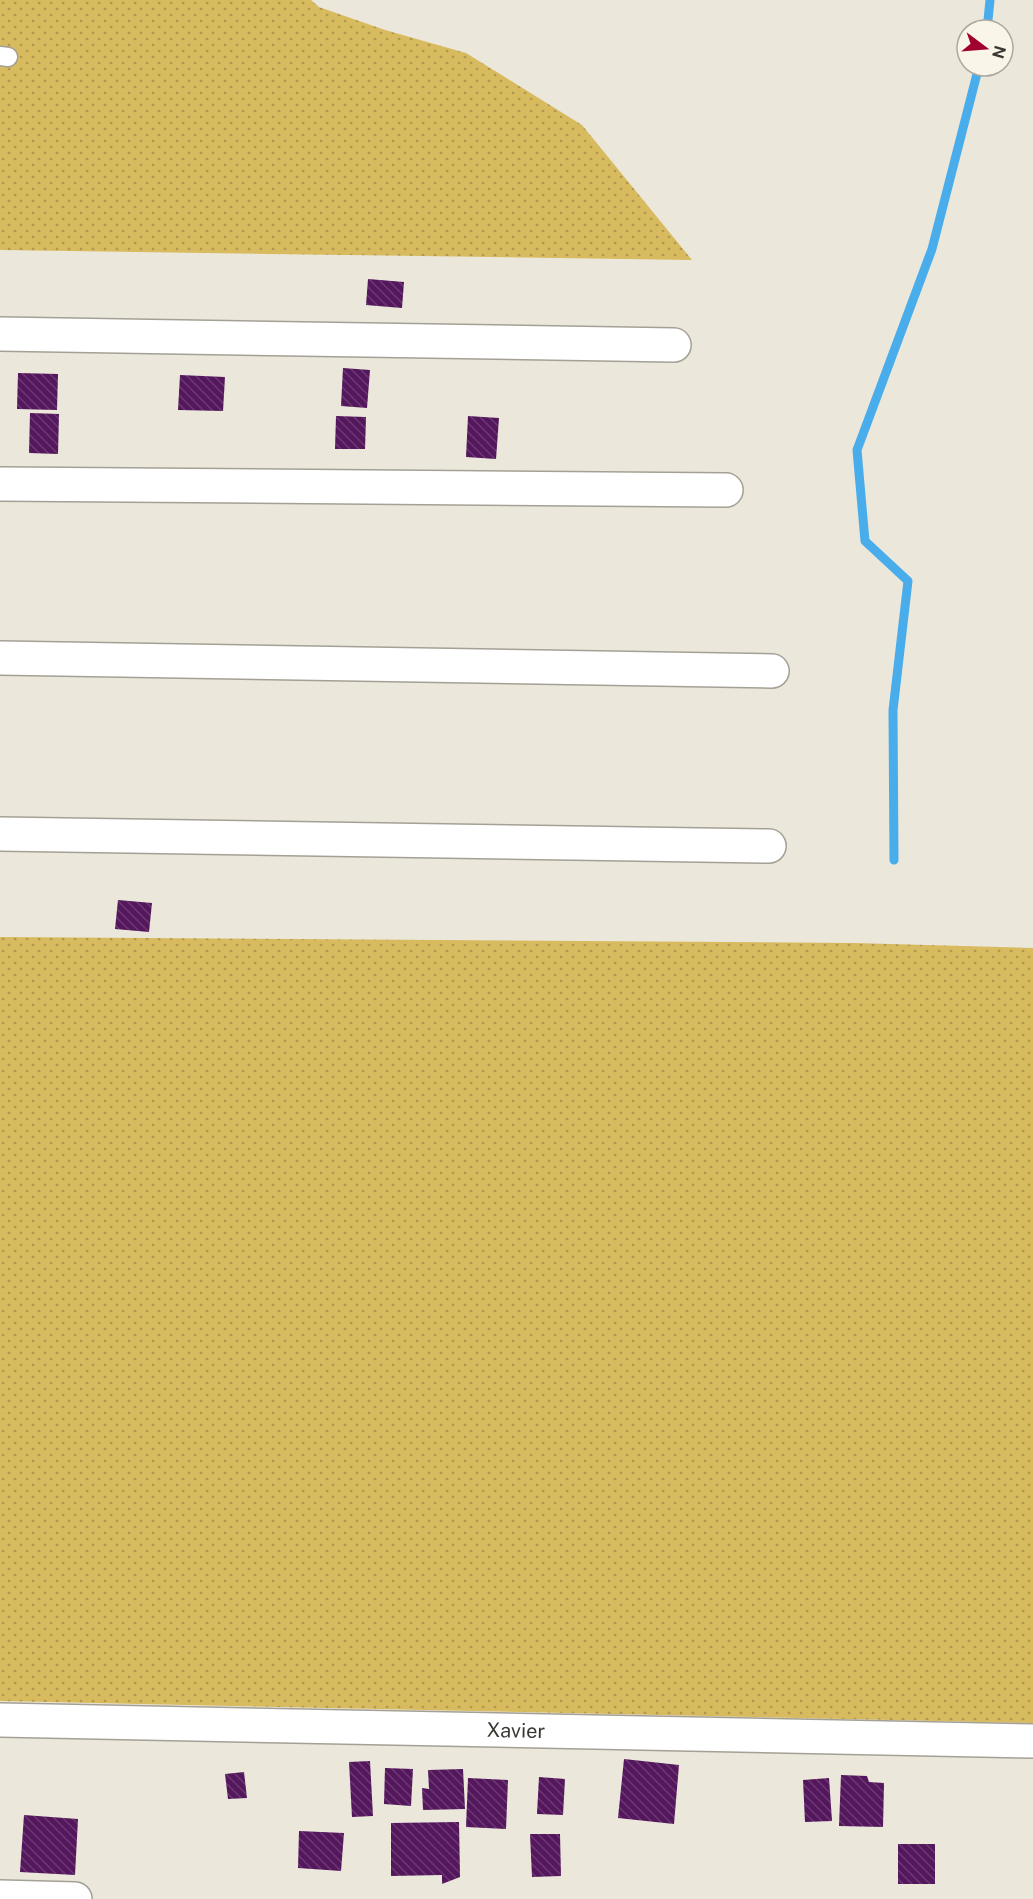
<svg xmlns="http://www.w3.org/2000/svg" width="1033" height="1899" font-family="'Public Sans',sans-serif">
  <defs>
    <pattern id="grass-dots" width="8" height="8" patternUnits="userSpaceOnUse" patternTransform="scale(1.5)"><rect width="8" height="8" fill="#d8bb5f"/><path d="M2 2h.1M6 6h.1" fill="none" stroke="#b0994f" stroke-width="1.8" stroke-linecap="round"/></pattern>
    <pattern id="building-back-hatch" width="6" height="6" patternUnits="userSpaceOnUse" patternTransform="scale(1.5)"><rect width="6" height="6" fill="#54165c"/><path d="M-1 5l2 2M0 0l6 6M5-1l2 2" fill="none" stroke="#6a3970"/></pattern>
  </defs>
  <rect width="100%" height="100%" fill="#ebe7db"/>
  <!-- grass -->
  <g fill="url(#grass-dots)">
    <path d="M0,0H311L319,7L385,30L466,53L582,125L692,260L0,250Z"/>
    <path d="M0,937L854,943L1033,948V1723L0,1701Z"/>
  </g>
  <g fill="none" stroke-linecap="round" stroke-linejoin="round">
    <!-- stream -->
    <g stroke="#4aadeb" stroke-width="9">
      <path d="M987,30L990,0"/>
      <path d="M894,860L893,710L908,581L865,541L857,450L932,249L979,66"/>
    </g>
  </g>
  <!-- building -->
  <g fill="url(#building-back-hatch)">
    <path d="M368,279L404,282L402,308L366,305Z"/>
    <path d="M343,368L370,370L367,408L341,406Z"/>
    <path d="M18,373L58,374L57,410L17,409Z"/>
    <path d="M180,375L225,377L223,411L178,410Z"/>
    <path d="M30,413L59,414L58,454L29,453Z"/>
    <path d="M336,416L366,417L365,449H335Z"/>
    <path d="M468,416L499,418L496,459L466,457Z"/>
    <path d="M118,900L152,903L149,932L115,929Z"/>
    <path d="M624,1759L679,1765L674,1824L618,1818Z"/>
    <path d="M370,1761L373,1816L352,1817L349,1762Z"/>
    <path d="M385,1768L413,1769L411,1806L384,1804Z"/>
    <path d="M463,1769L465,1809L423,1810L422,1788L429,1789L428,1770Z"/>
    <path d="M244,1772L247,1798L228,1799L225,1774Z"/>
    <path d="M841,1775L867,1776L869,1782L884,1783L883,1827L839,1826Z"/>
    <path d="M539,1777L565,1779L563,1815L537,1814Z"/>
    <path d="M468,1778L508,1780L506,1829L466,1827Z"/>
    <path d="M829,1778L832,1821L805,1822L803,1780Z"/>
    <path d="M24,1815L78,1819L75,1875L20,1872Z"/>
    <path d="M459,1822L460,1877L442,1884V1875L391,1876V1823Z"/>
    <path d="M299,1831L344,1833L341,1871L298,1868Z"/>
    <path d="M530,1834H560L561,1876L532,1877Z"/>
    <rect x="898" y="1844" width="37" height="40"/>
  </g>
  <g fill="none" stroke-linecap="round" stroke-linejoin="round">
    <defs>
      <path id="lane" d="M0,56L8,57"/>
      <g id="street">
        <path d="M0,334L674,345"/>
        <path d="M0,484L726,490"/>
        <path d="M0,658L772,671"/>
        <path d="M0,834L769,846"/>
        <path id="s1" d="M0,1720L1033,1741"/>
        <path d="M0,1897L75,1899"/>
      </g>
    </defs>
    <!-- lane casing -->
    <use href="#lane" stroke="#a4a095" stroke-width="21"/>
    <!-- street casing -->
    <use href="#street" stroke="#a4a095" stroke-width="36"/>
    <!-- lane -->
    <use href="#lane" stroke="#fff" stroke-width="18"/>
    <!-- street -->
    <use href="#street" stroke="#fff" stroke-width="33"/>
  </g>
  <g text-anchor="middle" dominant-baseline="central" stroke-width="6" stroke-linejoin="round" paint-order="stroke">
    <!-- street labels -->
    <g font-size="20" fill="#393833" stroke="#f9f5e8">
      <text stroke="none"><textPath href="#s1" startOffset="516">Xavier</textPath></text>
    </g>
  </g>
  <!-- north arrow -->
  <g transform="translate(985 48) rotate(106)"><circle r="28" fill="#f9f5e8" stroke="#aca9a0" stroke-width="1.5"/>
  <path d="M0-4.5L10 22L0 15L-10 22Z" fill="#a20230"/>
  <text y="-9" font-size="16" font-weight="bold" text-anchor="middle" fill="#393833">N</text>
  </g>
</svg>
